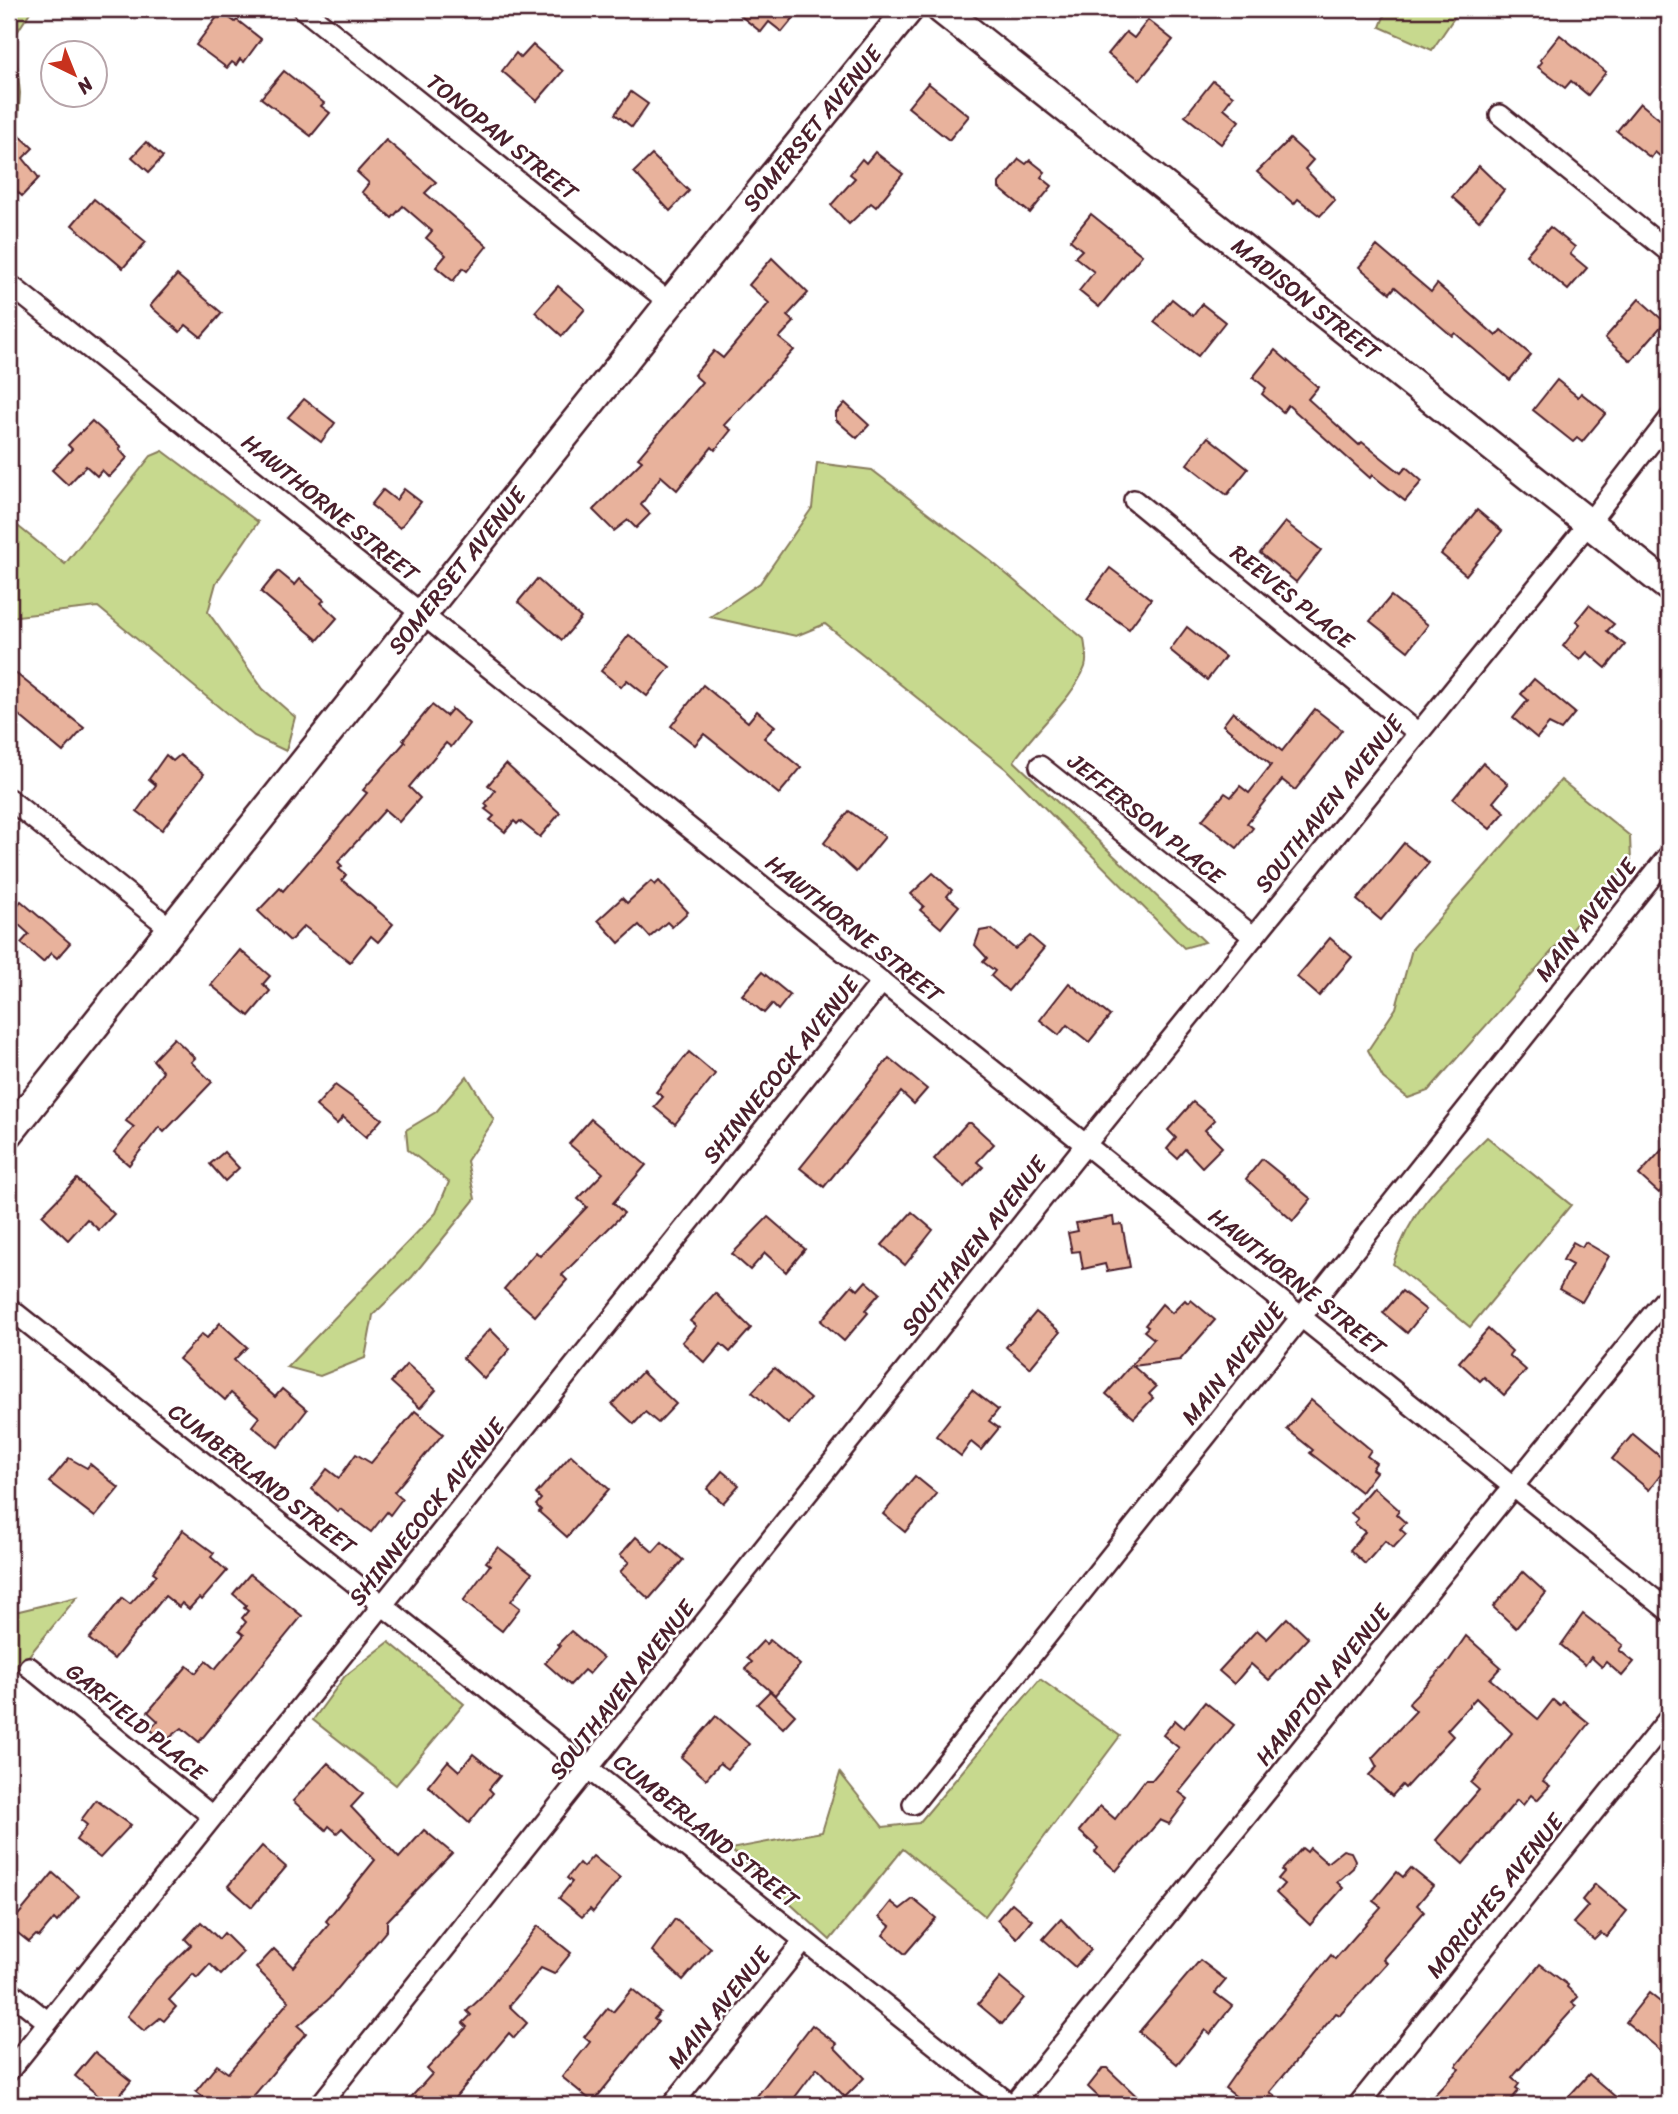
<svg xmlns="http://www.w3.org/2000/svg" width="1678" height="2114" font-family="Sriracha,sans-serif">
  <rect width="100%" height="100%" fill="#fff"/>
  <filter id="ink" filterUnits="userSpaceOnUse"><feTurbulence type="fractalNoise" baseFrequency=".0143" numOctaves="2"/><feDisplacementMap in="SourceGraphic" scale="14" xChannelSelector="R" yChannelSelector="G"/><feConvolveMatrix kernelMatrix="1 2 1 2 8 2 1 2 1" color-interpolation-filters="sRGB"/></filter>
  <g filter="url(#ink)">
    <!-- green -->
    <g fill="#c7d98e" stroke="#887c5c" stroke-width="2">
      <path d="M9,9H32L14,37L20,93L18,121L9,108Z"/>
      <path d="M1387,9H1460L1432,50L1380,27Z"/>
      <path d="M163,451L258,522L216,583L208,612L263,689L295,717L286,751L254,736L98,607L9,617V519L65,564L151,456Z"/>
      <path d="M817,463L872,470L986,557L1084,639C1085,647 1088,659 1085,667C1073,699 1034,730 1014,761L1205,942L1184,948L1006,769L825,624L796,636L710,617L760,583L812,508Z"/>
      <path d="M1561,780L1630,836L1631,862L1428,1091L1408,1098L1383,1078L1368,1050L1396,1008L1412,949Z"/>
      <path d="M467,1076L494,1120L467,1161L475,1199L412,1277L373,1315L365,1358L320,1376L287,1367L436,1213L449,1182L408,1150L406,1130L436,1112Z"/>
      <path d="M1487,1137L1571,1205L1470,1327L1393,1264C1413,1204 1444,1180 1487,1137Z"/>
      <path d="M9,1585L15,1612L77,1597L9,1680Z"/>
      <path d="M389,1642L464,1704L396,1785L313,1720L345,1676Z"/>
      <path d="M1040,1679L1120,1736L985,1916L903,1849L830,1940L730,1849L822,1832L840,1773L883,1827L919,1823Z"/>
    </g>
    <!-- building -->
    <g fill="#e8b29c" stroke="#4a1f2b" stroke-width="2">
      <path d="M732,9H801L782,32L769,22L761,32Z"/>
      <path d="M221,12L235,22L237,20L261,39L244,62L240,59L236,65L232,62L227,68L196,45Z"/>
      <path d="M1148,20L1173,40L1140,80L1108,54L1126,32L1134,38Z"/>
      <path d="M1560,35L1606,72L1588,95L1571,81L1565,88L1538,67L1542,62L1540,60Z"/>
      <path d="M533,45L563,71L537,101L502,71L516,53L521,58Z"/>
      <path d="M284,71L324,103L321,106L330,113L311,136L261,98Z"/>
      <path d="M1213,81L1233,96L1224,108L1239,121L1221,144L1185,116Z"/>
      <path d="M928,83L969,116L949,140L908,107Z"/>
      <path d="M631,92L648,104L632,127L615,114Z"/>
      <path d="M1640,103L1669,127V164L1655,152L1651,158L1617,131Z"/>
      <path d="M18,134L33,148L23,158L39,178L22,196L13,188L9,193V144Z"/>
      <path d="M1290,139L1313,160L1305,169L1335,200L1320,216L1298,199L1294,204L1257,172Z"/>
      <path d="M386,140L436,182L425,193L487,246L467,271L463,268L453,281L436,267L446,255L426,238L432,231L403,206L392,218L362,192L369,183L357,172Z"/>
      <path d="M146,142L163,157L149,172L132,157Z"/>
      <path d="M875,152L903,174L876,207L871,203L849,224L831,205L855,178L850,174L862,159L866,163Z"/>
      <path d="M652,155L689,191L670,211L634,172Z"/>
      <path d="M1019,159L1026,164L1030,160L1045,172L1041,177L1052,186L1030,213L999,188V183Z"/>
      <path d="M1479,166L1504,190L1479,221L1452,197Z"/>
      <path d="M94,199L146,242L123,268L72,225Z"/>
      <path d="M1091,214L1142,255L1099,307L1079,291L1094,272L1075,257L1082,250L1070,240Z"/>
      <path d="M1550,227L1575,247L1570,254L1587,268L1568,290L1526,255Z"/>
      <path d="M1377,246L1431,292L1437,284L1496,336L1501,330L1531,355L1510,380L1455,333L1452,336L1395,287L1390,293L1359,267Z"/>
      <path d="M772,258L808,293L787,316L794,322L779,338L794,350L724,425L731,430L715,450L712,447L677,490L661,476L641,505L650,514L636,528L628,520L614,531L593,510L642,461L638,458L702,382L694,375L714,351L723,358L769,303L749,285Z"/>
      <path d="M177,275L222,313L201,337L186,325L180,332L150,306Z"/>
      <path d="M558,286L585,309L562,336L535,312Z"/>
      <path d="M1172,299L1193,316L1202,304L1225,322L1198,356L1154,322Z"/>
      <path d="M1639,299L1665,322L1631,361L1605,338Z"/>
      <path d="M1275,350L1318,387L1308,399L1359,445L1362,442L1401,473L1406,467L1422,481L1405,501L1372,475L1370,478L1288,405L1283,412L1262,394L1266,388L1253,377Z"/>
      <path d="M1557,380L1578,397L1581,393L1606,413L1582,442L1577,438L1573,442L1533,410Z"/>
      <path d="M304,399L335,423L321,442L288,417Z"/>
      <path d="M845,403L869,425L857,438L836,420V413Z"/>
      <path d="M92,421L121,447L119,449L127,458L109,477L102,470L97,476L86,466L68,485L52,470L72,449L68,445Z"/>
      <path d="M1208,437L1248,469L1227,495L1187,464Z"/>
      <path d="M404,489L421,502L400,528L371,505L383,490L396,500Z"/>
      <path d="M1477,510L1502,531L1466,575L1441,554Z"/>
      <path d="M1285,522L1321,550L1296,582L1260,553Z"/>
      <path d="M1110,568L1151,599L1129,629L1087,599Z"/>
      <path d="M278,571L295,585L300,579L324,600L321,603L337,618L318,640L261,592Z"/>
      <path d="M537,579L581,618L562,640L518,602Z"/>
      <path d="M1391,596L1428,625L1408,651L1370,621Z"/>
      <path d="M1589,605L1614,624L1607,631L1625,645L1606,668L1587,652L1580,660L1563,646L1580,624L1576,621Z"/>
      <path d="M1187,627L1225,657L1207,680L1170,650Z"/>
      <path d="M629,635L670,667L647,696L627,680L621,687L601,671Z"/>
      <path d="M9,668L84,728L63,752L9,707Z"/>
      <path d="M1534,679L1575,713L1561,730L1549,724L1537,738L1513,718L1528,700L1521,694Z"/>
      <path d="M703,685L748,722L757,711L775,726L764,738L801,768L779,794L704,734L695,745L671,726Z"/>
      <path d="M432,705L446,716L452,709L469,724L451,747L446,743L409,787L420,798L399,822L385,810L338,862L342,866L339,869L346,875L342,880L393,924L378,942L371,936L350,962L304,926L290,941L258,911L280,888L283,891L331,836L367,793L363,790L405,742L403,740Z"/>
      <path d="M1315,709L1342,730L1295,790L1282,780L1247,823L1253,828L1237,848L1202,820L1225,793L1231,797L1240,786L1249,793L1271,765L1223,725L1233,712L1282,751Z"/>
      <path d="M166,755L173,761L180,755L204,774L162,830L137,811L156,785L149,779Z"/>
      <path d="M1483,763L1508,784L1493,802L1505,812L1490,829L1453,799Z"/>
      <path d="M506,764L560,813L540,837L520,821L517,824L514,821L505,832L490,820L494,816L485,809L488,807L485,804L495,791L488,785Z"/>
      <path d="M849,811L885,837L856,872L824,843Z"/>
      <path d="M1404,843L1429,863L1381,920L1357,900Z"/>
      <path d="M933,873L952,890L947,896L959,906L941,928L920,910L924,906L911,894Z"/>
      <path d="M651,881L655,885L659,881L688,912L672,927L667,922L650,937L639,925L619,943L598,920L622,898L627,903Z"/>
      <path d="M21,901L70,943L57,958L51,953L43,962L21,943L29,934L9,916Z"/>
      <path d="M991,929L1015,949L1030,936L1044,948L1008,991L991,976L995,971L983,962L987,958L975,945L980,931Z"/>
      <path d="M1330,938L1352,957L1319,996L1297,977Z"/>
      <path d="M240,950L270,976L263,984L270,991L249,1016L211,985Z"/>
      <path d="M762,972L790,995L778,1010L772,1004L764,1013L742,995Z"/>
      <path d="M1069,983L1110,1016L1089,1042L1067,1025L1059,1035L1040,1020Z"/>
      <path d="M174,1038L195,1058L191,1062L212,1082L164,1132L159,1127L129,1165L114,1152L134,1127L126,1121L163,1072L153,1060Z"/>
      <path d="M689,1052L715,1074L675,1124L654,1107L663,1097L656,1092Z"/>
      <path d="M889,1058L927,1089L914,1104L901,1092L824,1187L800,1168Z"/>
      <path d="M335,1085L382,1119L366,1137L343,1117L337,1124L316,1106Z"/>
      <path d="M1193,1102L1215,1120L1205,1130L1222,1147L1202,1167L1185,1149L1177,1158L1167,1149L1176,1138L1168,1130Z"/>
      <path d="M591,1119L646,1165L613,1203L624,1213L562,1275L567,1280L535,1316L504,1289L536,1252L540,1256L587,1207L578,1199L603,1173L569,1144Z"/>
      <path d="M967,1123H971L994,1144L977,1162L983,1167L964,1187L934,1159Z"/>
      <path d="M1669,1142V1181L1659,1193L1639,1175Z"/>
      <path d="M224,1152L239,1168L225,1181L210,1164Z"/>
      <path d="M1262,1159L1311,1199L1293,1221L1246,1179Z"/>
      <path d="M77,1179L114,1214L99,1230L87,1219L68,1240L42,1215Z"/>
      <path d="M912,1212L933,1230L905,1265L882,1245Z"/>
      <path d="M768,1217L805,1249L786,1272L765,1253L750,1270L732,1254Z"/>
      <path d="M1113,1217L1114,1225L1122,1224L1130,1267L1107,1271L1105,1264L1083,1269L1080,1251L1072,1252L1068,1233L1078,1231L1076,1223Z"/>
      <path d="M1573,1242L1582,1247L1585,1242L1609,1256L1582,1302L1559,1289L1572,1265L1563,1260Z"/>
      <path d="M866,1281L880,1293L865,1310L868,1313L844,1341L821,1321L852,1285L858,1290Z"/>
      <path d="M1402,1291L1426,1310L1407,1333L1383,1313Z"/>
      <path d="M715,1293L751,1328L730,1352L721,1344L705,1363L682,1342L696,1326L690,1321Z"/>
      <path d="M1185,1300L1188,1303L1191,1300L1215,1320L1180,1360L1133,1366L1156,1387L1149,1394L1153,1398L1134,1418L1106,1394L1154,1339L1144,1331L1148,1327L1145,1325L1162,1304L1172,1313Z"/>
      <path d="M1036,1312L1060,1332L1030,1368L1006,1347Z"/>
      <path d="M220,1323L247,1347L234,1360L275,1397L282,1389L307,1410L278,1447L252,1426L259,1417L231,1393L225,1400L179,1359L202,1334L207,1338Z"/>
      <path d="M490,1329L510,1349L484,1379L463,1358Z"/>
      <path d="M1488,1329L1512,1351L1509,1355L1526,1370L1504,1395L1484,1377L1480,1381L1459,1362Z"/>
      <path d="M407,1364L436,1390L420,1408L391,1382Z"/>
      <path d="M774,1368L810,1399L788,1424L752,1392Z"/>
      <path d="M642,1372L676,1404L658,1423L645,1412L634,1424L612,1404Z"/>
      <path d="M972,1390L998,1410L989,1421L999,1428L981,1450L971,1442L961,1456L936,1436Z"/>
      <path d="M1311,1400L1371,1450L1367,1456L1376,1463L1372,1469L1376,1472L1361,1492L1310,1453L1313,1450L1287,1429Z"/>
      <path d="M415,1411L443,1434L394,1492L402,1499L390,1515L387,1512L371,1532L340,1509L338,1512L312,1489L327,1469L339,1478L356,1454L371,1463Z"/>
      <path d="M1633,1434L1669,1464L1649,1490L1612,1459Z"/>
      <path d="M571,1455L609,1489L567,1537L539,1512L541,1510L536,1505L541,1499L536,1494Z"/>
      <path d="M69,1458L87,1468L90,1464L119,1488L95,1517L49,1482Z"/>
      <path d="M722,1471L739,1485L723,1503L707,1489Z"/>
      <path d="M915,1476L937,1494L905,1532L883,1514Z"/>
      <path d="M1373,1487L1399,1510L1396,1514L1406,1523L1400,1529L1406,1534L1393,1548L1385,1541L1365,1564L1350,1550L1365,1532L1354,1523L1358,1519L1351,1513Z"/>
      <path d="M183,1530L214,1553L211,1557L227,1571L202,1600L199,1598L189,1609L182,1603L179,1607L165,1596L114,1659L89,1639L122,1598L130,1604L157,1575L153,1572Z"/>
      <path d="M636,1537L653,1552L662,1542L683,1560L649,1599L620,1572L629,1562L620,1555Z"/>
      <path d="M498,1547L532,1573L511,1601L520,1608L502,1631L463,1601L490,1565L486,1562Z"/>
      <path d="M1523,1572L1546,1593L1516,1628L1493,1607Z"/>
      <path d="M250,1574L302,1616L199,1742L182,1728L164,1742L150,1729L158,1721L148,1712L187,1666L196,1673L206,1661L215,1669L244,1635L239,1631L246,1622L242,1618L248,1611L244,1608L246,1605L233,1594Z"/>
      <path d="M1583,1614L1623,1645L1619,1650L1634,1662L1622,1676L1606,1662L1602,1667L1591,1657L1585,1665L1561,1645Z"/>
      <path d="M1287,1618L1308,1638L1269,1680L1251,1664L1234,1684L1219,1671L1257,1630L1267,1639Z"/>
      <path d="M571,1631L603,1658L589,1674L584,1670L570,1685L545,1663L560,1646L558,1644Z"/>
      <path d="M1466,1636L1501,1667L1490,1679L1538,1719L1553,1700L1560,1706L1563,1702L1589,1723L1543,1781L1550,1786L1537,1800L1531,1795L1523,1805L1517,1800L1463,1864L1436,1840L1479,1790L1471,1783L1512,1733L1476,1698L1447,1730L1453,1736L1405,1788L1402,1785L1392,1796L1369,1775L1377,1767L1372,1758L1416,1711L1409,1704L1411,1700L1448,1662Z"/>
      <path d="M770,1640L800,1665L775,1695L745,1669L752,1662L747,1658L763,1641L766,1644Z"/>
      <path d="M770,1691L795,1715L783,1728L757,1704Z"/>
      <path d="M1205,1702L1234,1725L1179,1792L1188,1799L1169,1824L1160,1820L1116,1871L1095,1852L1098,1848L1079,1831L1100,1806L1115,1819L1145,1780H1152L1179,1748L1163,1735L1175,1720L1184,1728Z"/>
      <path d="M716,1716L749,1744L728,1769L720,1763L706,1779L681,1757Z"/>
      <path d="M473,1754L500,1776L489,1789L493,1793L469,1823L428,1786L448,1761L459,1771Z"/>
      <path d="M328,1763L363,1794L351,1807L399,1858L424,1830L452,1853L387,1921V1930L329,1999L298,2026L306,2033L246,2105H213L196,2091L217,2065L228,2073L289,2001L256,1968L274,1949L293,1967L329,1924L326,1921L375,1860L342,1828L337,1833L329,1826L326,1830L293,1801Z"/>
      <path d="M96,1800L131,1825L100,1858L76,1840L87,1825L81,1820Z"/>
      <path d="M262,1846L286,1867L252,1907L228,1886Z"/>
      <path d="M1302,1848L1307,1852L1310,1848L1327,1863L1343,1850L1351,1852L1355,1860L1353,1868L1337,1882L1343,1888L1310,1925L1276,1893L1284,1884L1278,1879L1284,1872L1282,1870Z"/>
      <path d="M593,1856L620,1878L593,1912L590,1909L582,1917L559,1898L572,1882L567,1878L579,1863L583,1867Z"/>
      <path d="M1411,1868L1433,1886L1417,1905L1424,1912L1383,1959L1387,1963L1340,2015L1336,2013L1270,2092L1287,2105H1247L1225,2088L1244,2061L1331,1955L1335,1959L1381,1907L1373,1901L1397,1872L1403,1877Z"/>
      <path d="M53,1873L79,1896L57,1922L54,1919L39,1937L36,1935L29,1942L9,1926Z"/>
      <path d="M1595,1884L1627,1911L1606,1937L1601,1933L1594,1940L1573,1923L1588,1906L1582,1900Z"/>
      <path d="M913,1899L936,1918L905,1954L883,1935L890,1926L879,1917L891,1902L900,1909Z"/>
      <path d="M1012,1903L1032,1920L1017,1938L997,1920Z"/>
      <path d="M675,1919L711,1948L683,1980L652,1951Z"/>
      <path d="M1061,1919L1091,1950L1075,1967L1043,1939Z"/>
      <path d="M201,1922L219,1939L224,1933L243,1952L221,1975L210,1964L197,1978L193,1974L169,2000L176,2007L164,2021L160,2018L144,2031L127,2016L156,1979L191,1945L185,1939Z"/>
      <path d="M538,1926L571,1953L554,1974L541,1968L509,2006L527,2023L514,2038L509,2033L449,2105H404L432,2074L427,2069L467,2027L463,2023L471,2015L467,2011L481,1998Z"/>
      <path d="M1200,1960L1226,1980L1215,1993L1232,2006L1210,2034L1205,2030L1177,2064L1139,2032Z"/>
      <path d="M1540,1964L1568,1985L1567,1987L1578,1997L1572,2003L1576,2006L1516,2073L1512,2078L1519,2084L1516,2088L1519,2090L1507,2105H1425L1459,2069L1456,2066Z"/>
      <path d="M1000,1978L1024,1998L1002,2024L978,2004Z"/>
      <path d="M632,1989L660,2012L654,2019L658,2022L593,2102L562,2077L590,2042L584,2037L608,2008L613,2012Z"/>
      <path d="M1649,1993L1669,2009V2057L1626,2022Z"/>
      <path d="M812,2025L837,2044L834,2047L864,2078L845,2097L817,2068L789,2105H750Z"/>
      <path d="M95,2052L131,2081L113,2103L108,2104L75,2076Z"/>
      <path d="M1103,2068H1107L1146,2105H1107L1088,2087Z"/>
      <path d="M1589,2074L1625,2105H1561Z"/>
    </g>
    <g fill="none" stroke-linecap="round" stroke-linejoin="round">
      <defs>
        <g id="street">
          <path d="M303,9L670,303"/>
          <path d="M1500,115L1669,252"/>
          <path d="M9,284L1669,1611"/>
          <path d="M1134,500L1418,733"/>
          <path d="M1040,766L1254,937"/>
          <path d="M9,799L170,928"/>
          <path d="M9,1308L1011,2105"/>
          <path d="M29,1667L212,1816"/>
          <path d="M913,1804L1669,855"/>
          <path d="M9,1991L48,2022"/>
          <path d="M9,2071L881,983"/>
          <path d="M320,2105L1086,1144L1588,524L1669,419"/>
          <path d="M672,2105L804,1941"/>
          <path d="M1013,2105L1669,1294"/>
          <path d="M1358,2105L1669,1718"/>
        </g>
        <g id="secondary">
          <path id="s1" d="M941,9L1669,587"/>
          <path id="s2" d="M9,1133L670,303L909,9"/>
        </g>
      </defs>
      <!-- street casing -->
      <use href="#street" stroke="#4a1f2b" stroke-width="24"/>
      <!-- secondary casing -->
      <use href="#secondary" stroke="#4a1f2b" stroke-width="33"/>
      <!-- street -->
      <use href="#street" stroke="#fff" stroke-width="19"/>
      <!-- secondary -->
      <use href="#secondary" stroke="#fff" stroke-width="28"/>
    </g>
  </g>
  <g text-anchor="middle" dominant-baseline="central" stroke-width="5" stroke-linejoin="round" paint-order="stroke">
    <!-- street labels -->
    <g font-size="23" fill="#4a1f2b" stroke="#fff">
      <text stroke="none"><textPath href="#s2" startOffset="1286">SOMERSET AVENUE</textPath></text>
      <text transform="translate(502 137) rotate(39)">TONOPAN STREET</text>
      <text stroke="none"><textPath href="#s1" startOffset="466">MADISON STREET</textPath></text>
      <text transform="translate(330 508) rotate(39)">HAWTHORNE STREET</text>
      <text stroke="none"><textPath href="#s2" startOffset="719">SOMERSET AVENUE</textPath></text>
      <text transform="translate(1292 597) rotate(39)">REEVES PLACE</text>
      <text transform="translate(1329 804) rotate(-51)">SOUTHAVEN AVENUE</text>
      <text transform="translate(1146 819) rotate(39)">JEFFERSON PLACE</text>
      <text transform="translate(1586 920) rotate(-52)">MAIN AVENUE</text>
      <text transform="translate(854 929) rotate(39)">HAWTHORNE STREET</text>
      <text transform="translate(781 1070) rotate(-51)">SHINNECOCK AVENUE</text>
      <text transform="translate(974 1246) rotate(-52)">SOUTHAVEN AVENUE</text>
      <text transform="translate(1297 1282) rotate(39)">HAWTHORNE STREET</text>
      <text transform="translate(1233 1364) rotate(-51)">MAIN AVENUE</text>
      <text transform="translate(262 1479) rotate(38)">CUMBERLAND STREET</text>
      <text transform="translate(427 1512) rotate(-51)">SHINNECOCK AVENUE</text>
      <text transform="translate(1323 1685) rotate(-51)">HAMPTON AVENUE</text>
      <text transform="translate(622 1690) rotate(-52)">SOUTHAVEN AVENUE</text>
      <text transform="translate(136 1722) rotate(39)">GARFIELD PLACE</text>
      <text transform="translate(706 1831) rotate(39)">CUMBERLAND STREET</text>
      <text transform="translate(1495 1896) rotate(-51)">MORICHES AVENUE</text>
      <text transform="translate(719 2008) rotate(-51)">MAIN AVENUE</text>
    </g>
  </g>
  <!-- margin -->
  <rect width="1678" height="2114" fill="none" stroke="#fff" stroke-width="35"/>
  <rect x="18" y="18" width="1643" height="2079" fill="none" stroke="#4a1f2b" stroke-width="2.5" filter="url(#ink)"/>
  <!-- north arrow -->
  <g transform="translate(74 74) rotate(137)"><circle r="33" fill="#ffffff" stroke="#b7a5aa" stroke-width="2"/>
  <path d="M0-5L12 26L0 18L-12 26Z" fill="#c8321e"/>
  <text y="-10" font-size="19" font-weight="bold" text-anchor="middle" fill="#4a1f2b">N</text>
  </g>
</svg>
